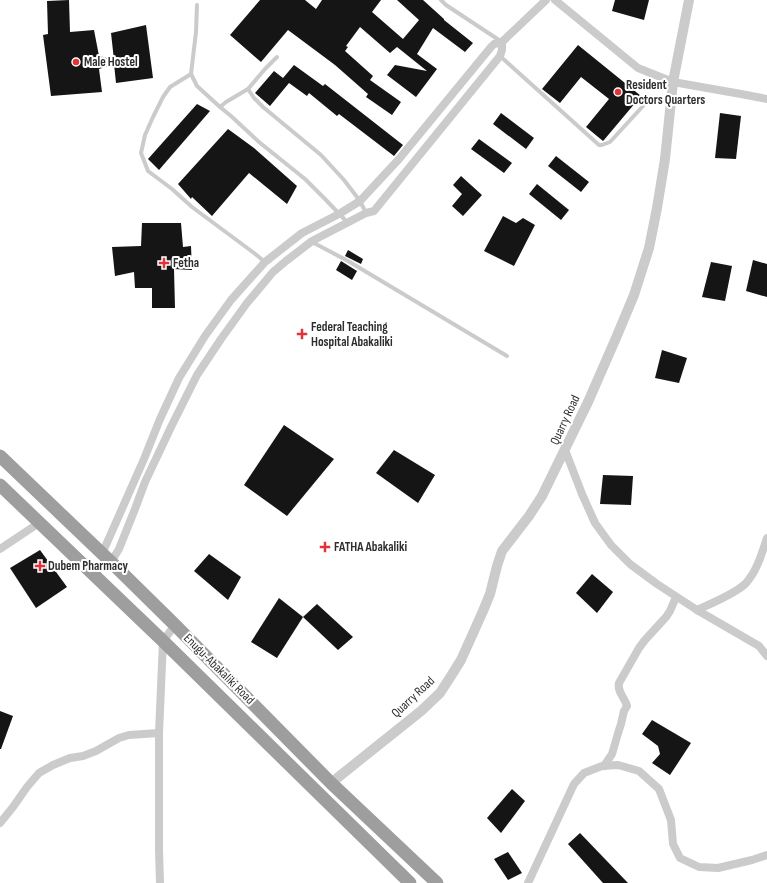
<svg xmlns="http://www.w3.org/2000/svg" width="767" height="883" font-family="'Sofia Sans Condensed',sans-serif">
  <rect width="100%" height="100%" fill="#fff"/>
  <!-- building -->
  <g fill="#151515">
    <path d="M69,0L70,32L94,30L99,56L114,60L111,33L146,25L153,78L116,83L114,64L99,69L102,92L51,96L43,35L48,34L47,1Z"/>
    <path d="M260,0H305L316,9L322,0H381L372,12L403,39L419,20L397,0H423L444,19V20L473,43L465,52L433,28L417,54L437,69L416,97L387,75L395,65L427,71L397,47L390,53L360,27L346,46L348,47L345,51L373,76L370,80L401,102L392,115L366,97L368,94L335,65L288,30L261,62L230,35Z"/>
    <path d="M615,0H649L644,20L612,11Z"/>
    <path d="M578,45L641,96L604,140L603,141L586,127L609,99L581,77L560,103L542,89Z"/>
    <path d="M294,65L323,86L325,84L403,145L394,156L339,114L337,116L309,93L307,96L289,83L270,106L255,93L274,71L283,78Z"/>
    <path d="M197,104L210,111L159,170L148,159Z"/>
    <path d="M501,113L534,138L526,149L493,124Z"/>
    <path d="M720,113L741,116L736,159L715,158Z"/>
    <path d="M228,129L254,148L297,186L287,204L249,173L212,216L192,197L191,199L178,184Z"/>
    <path d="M479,139L512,163L504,173L471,149Z"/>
    <path d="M556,156L589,182L581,192L548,166Z"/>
    <path d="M461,176L482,195L463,216L452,206L462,194L453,185Z"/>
    <path d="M537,184L569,210L561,220L529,194Z"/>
    <path d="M503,216L516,223L523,218L535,225L514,266L484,251Z"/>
    <path d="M142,223H181L183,247L191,246L192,270L174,269L175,308H152V288H135L134,272L115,276L112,247L141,246Z"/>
    <path d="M348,250L363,259L361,264L345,256Z"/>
    <path d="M753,260L767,264V297L746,291Z"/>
    <path d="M341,261L357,271L352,280L336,270Z"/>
    <path d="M711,262L732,266L725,301L702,297Z"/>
    <path d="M662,350L687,358L679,383L655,378Z"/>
    <path d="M284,425L334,459L287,516L244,485Z"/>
    <path d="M394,450L435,475L418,503L376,473Z"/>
    <path d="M603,475L633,476L631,505L600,504Z"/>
    <path d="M40,550L67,587L36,608L10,568Z"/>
    <path d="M209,554L241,577L228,600L194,571Z"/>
    <path d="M592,574L613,592L597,613L576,593Z"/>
    <path d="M279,598L303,617L277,658L251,642Z"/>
    <path d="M317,604L353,637L338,650L303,617Z"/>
    <path d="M0,711L13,716L1,749H0Z"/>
    <path d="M652,720L691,743L670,775L652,763L660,754L658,746L642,734Z"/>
    <path d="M512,789L525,801L501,833L487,818Z"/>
    <path d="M580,833L628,883H603L568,844Z"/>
    <path d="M508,852L522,873L508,880L494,859Z"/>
  </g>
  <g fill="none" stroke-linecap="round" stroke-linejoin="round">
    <!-- service -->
    <g stroke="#cbcbcb" stroke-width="4">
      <path d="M441,0L446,5L502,42"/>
      <path d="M197,5L196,32L191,74L197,86L220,107L231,116L259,142L305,179L325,199L347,222"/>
      <path d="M500,56L599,145H602L610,142L643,106"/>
      <path d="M277,57L265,69L248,89L254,98L263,107L321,155L344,180L360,201L366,213"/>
      <path d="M191,74L170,87L163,97L153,117L145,135L141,153L148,171L172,189L192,207L254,253L265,262"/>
      <path d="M220,107L226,102L248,89"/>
      <path d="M312,242L348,261L507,356"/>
    </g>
    <!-- minor -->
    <g stroke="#cbcbcb" stroke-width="8">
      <path d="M555,0L638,68L673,82L741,94L767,99"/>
      <path d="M565,450L582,494L595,523L611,545L630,564L657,584L697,610L759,646L767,656"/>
      <path d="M0,549L39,523"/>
      <path d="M102,554L144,459L160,419L179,378L205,336L231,300L265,262L302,233L339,214L360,201L399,159L491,47L494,44L502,42L546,0"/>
      <path d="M111,562L119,549L135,509L145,482L171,427L197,375L221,339L247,303L273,272L286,261L312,241L366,213L374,211L500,56L502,50V42"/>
      <path d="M697,610C710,604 737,593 746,583C757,571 762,553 767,538"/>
      <path d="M604,766L612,754L619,730L621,724L624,711L627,706C625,698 617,692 619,683L639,648L645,640L666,617L670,611L676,597"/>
      <path d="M0,823L13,807L27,787L39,773L53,765L70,758L83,756L96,751L119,738L129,735L159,733"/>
      <path d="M160,883L159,849V733L163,641L175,625"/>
      <path d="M528,883L574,784L584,773L602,766L618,765L639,771L659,789L671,820L673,844L680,858L699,867L718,868L752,860L767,855"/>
    </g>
    <!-- tertiary -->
    <path stroke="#cbcbcb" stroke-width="10" d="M331,783L421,711L440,693L451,676L461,660L483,611L490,594L497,566L502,551L529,516L542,496L588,402L616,338L634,295L649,248L657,208L665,159L673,82L689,0"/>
    <!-- trunk -->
    <g stroke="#9e9e9e" stroke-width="13">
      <path d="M0,456L111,562L175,625L331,783L437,883"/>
      <path d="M0,485L163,641L410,883"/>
    </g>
  </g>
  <!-- markers -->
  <g fill="#e1343a" stroke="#fff" stroke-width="1.5">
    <circle cx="76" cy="62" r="4"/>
    <circle cx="618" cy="92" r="4"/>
    <path d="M162 257h4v4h4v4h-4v4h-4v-4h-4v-4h4z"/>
    <path d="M300 328h4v4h4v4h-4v4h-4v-4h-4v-4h4z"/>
    <path d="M323 541h4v4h4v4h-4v4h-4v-4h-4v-4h4z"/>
    <path d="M38 560h4v4h4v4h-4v4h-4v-4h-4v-4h4z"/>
  </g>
  <g text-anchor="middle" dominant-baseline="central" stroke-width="4" stroke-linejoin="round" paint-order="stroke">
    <!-- poi labels -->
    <g font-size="13" font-weight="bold" fill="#2e2e2e" stroke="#fff" text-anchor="start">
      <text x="84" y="62">Male Hostel</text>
      <text x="626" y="85">Resident<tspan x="626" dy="15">Doctors Quarters</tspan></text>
      <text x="173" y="263">Fetha</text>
      <text x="311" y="327">Federal Teaching<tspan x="311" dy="15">Hospital Abakaliki</tspan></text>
      <text x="334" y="547">FATHA Abakaliki</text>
      <text x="48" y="566">Dubem Pharmacy</text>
    </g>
    <!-- street labels -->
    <g font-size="13" fill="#2e2e2e" stroke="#fff">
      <text transform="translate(565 420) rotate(-65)">Quarry Road</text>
      <text transform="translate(219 669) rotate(45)">Enugu-Abakaliki Road</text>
      <text transform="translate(413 697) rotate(-43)">Quarry Road</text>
    </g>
  </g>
</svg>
